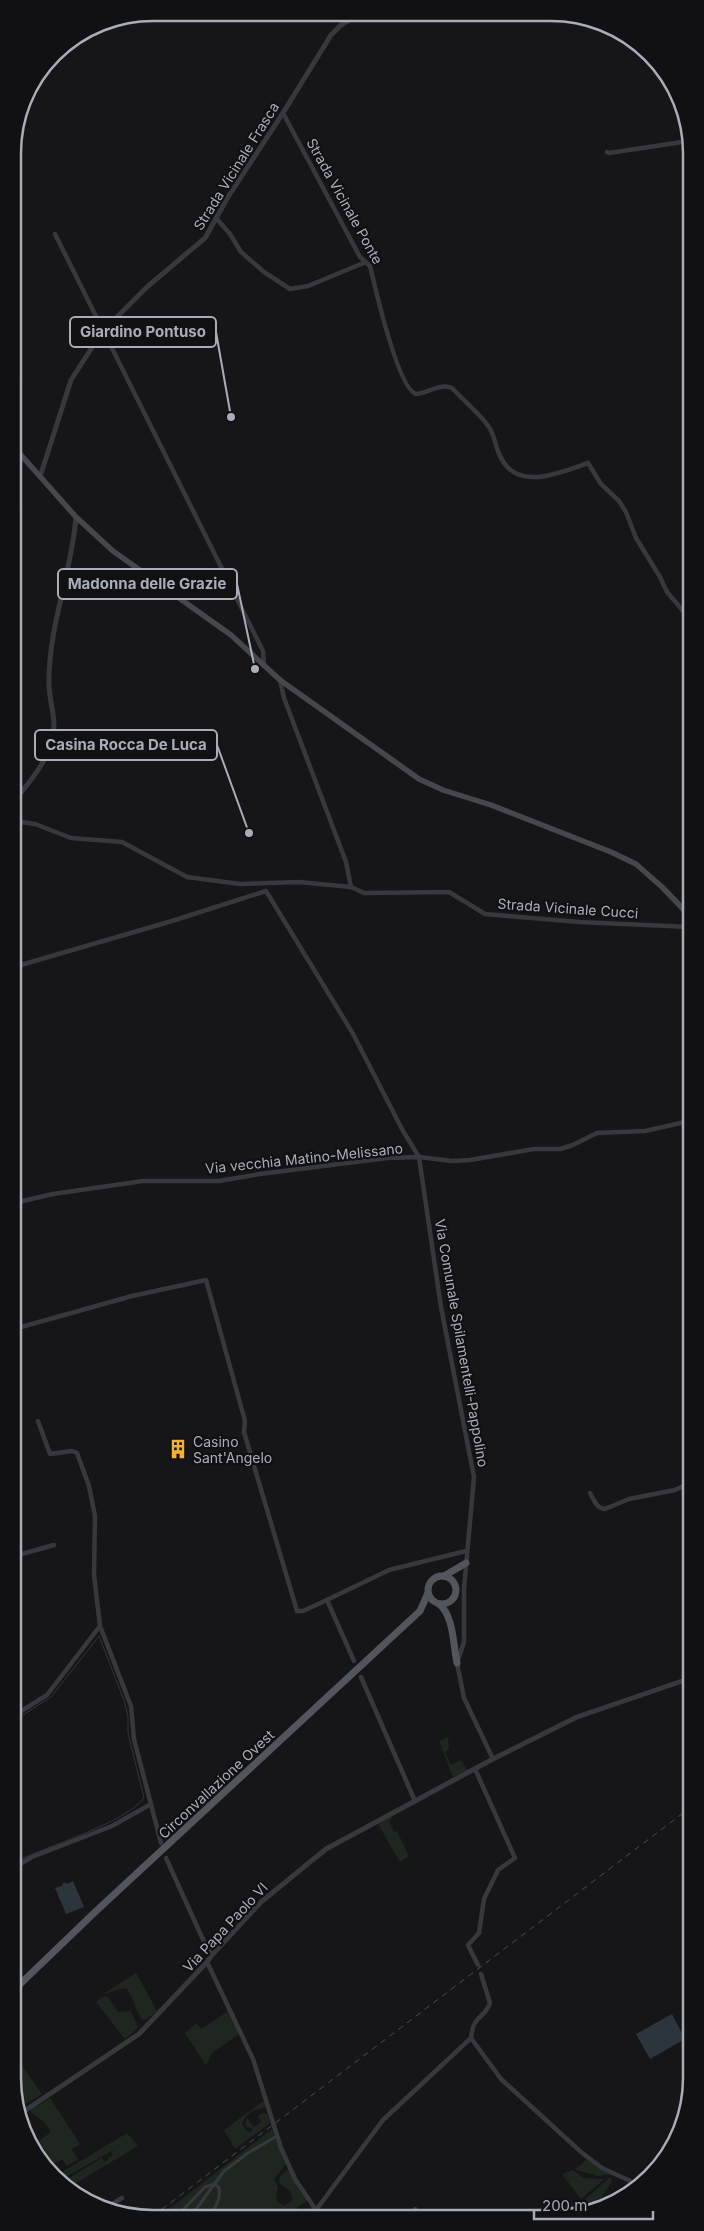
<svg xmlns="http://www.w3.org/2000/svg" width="704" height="2231" font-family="Inter,sans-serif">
  <rect width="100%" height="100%" fill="#161618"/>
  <!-- green -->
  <g fill="#1e261f">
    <path d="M448,1737L449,1749L445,1752L451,1765L461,1760L467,1770L453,1777L439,1741Z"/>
    <path d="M392,1816L393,1818L389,1821L394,1832L397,1831L409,1856L400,1862L378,1824Z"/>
    <path d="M136,1973L157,2011L145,2020H142C134,2008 134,1998 126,1988L103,1994Z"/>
    <path d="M102,1997H108L118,2012L131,2011L138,2028L125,2039L96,2002Z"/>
    <path d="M230,2010L239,2034L212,2053L206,2065L185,2033L197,2023L201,2029Z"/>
    <path d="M15,2056L42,2094L18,2109L15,2105Z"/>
    <path d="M50,2098L80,2144L71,2149L78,2159L67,2166L62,2159L53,2164L39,2141L51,2132L44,2122L31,2112V2110Z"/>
    <path d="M263,2101L266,2108C256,2109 245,2112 242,2124L247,2131L251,2132L253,2129L245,2126L247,2118L254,2127L261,2122L258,2116L263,2113L267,2114L270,2123L235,2149L224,2130Z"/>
    <path d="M272,2129L286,2164L274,2179L278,2187L276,2195L278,2202L284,2206L293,2200L290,2191L279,2183L280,2176L288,2170L307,2201L297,2207L300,2212L310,2207L314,2216H160Z"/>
    <path d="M127,2133L138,2146L71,2186L64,2181L102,2158L104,2162L108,2160V2158L113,2155L111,2152L124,2144L62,2179L59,2174Z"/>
    <path d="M586,2159L610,2174L599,2176L576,2170L575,2169L581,2165Z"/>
    <path d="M573,2170L583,2178L604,2179L581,2199L562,2174Z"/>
    <path d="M609,2178H611V2183L598,2202L601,2207L585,2213L579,2205Z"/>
  </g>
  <!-- water -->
  <g fill="#2c353c">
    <path d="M73,1881L84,1907L66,1914L55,1888L62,1886L64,1882L67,1884Z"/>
    <path d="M672,2014L685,2039L650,2059L636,2034Z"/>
  </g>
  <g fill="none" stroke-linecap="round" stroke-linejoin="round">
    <!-- stream -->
    <g stroke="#2c353c" stroke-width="1">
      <path d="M15,1720L51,1697L99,1636"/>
      <path d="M15,1862C46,1846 126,1823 144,1798L128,1733V1717L124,1700L99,1636"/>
    </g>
    <!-- pedestrian -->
    <g stroke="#37383d" stroke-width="3">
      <path d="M177,2216L205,2187L215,2184L219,2188C221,2199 216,2208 208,2216"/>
      <path d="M191,2216L224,2171L248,2153L277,2136"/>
    </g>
    <!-- minor -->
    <g stroke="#37383d" stroke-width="4.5">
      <path d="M283,113L360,257L370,266C375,287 398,389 416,394C428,393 440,383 452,388C464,401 479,413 489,427C495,436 495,446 500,456C517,493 561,472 588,463L601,484L619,501L626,512L636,538L660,577L667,592L689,618"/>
      <path d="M607,152L609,153L689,141"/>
      <path d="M216,218L230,234L241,252L264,272L290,289L308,286L366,262"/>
      <path d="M55,234L263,651L264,666"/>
      <path d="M280,680L284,698L346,862L351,887"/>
      <path d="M14,821L35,824L71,838L122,842L187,877L240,884L299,882L351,887L364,893L449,892L485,914L579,922L690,927"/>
      <path d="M14,967L172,921L266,891L352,1032L403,1131L419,1157L441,1307L474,1477L464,1589V1642L457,1663L464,1698L493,1759"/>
      <path d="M14,1203L53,1194L143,1181H219L260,1174L387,1158L419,1157L452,1161L470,1160L534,1149H560L573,1145L597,1133L645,1131L685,1122L690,1124"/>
      <path d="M14,1329L132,1296L206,1280L245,1421L244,1432L297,1611H303L327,1600L354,1661"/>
      <path d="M38,1421L50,1454L72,1451L77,1453L89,1486L95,1516L94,1575L100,1626L131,1706L134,1739L161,1843"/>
      <path d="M590,1493C594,1500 596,1508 605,1509L629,1499L675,1490L690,1483"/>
      <path d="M15,1556L54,1545"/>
      <path d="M327,1600L389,1570L466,1551"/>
      <path d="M361,1677L415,1801"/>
      <path d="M15,1715L47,1695L100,1626"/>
      <path d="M475,1769L515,1858L498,1870L484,1899L479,1933L468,1945L478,1965"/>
      <path d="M166,1858L205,1944L212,1955"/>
      <path d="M15,1867L32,1857L112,1826L151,1804"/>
      <path d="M207,1962L253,2059L281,2148L295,2179L316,2210L317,2216"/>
      <path d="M481,1974L490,2003C485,2019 473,2014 471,2038L501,2079L581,2152L602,2168L639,2185"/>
      <path d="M38,2148L58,2179"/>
      <path d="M109,2206L122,2198"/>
      <path d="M415,2209L418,2216"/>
      <path d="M316,2210L383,2120L471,2038"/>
    </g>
    <!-- tertiary -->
    <g stroke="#37383d" stroke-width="5">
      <path d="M40,477L71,380L102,332L147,287L205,238L228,197L283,113L331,35L341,25L359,14"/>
      <path d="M14,801C28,784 44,766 51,744C59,721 48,702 49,680C49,625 72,571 76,517"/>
      <path d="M20,2114L139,2034L207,1962L212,1955L261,1902L326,1849L493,1759L577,1717L691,1678"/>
    </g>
    <!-- secondary -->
    <path stroke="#45474d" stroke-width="5.5" d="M13,446L76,517L113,551L231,635L280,680L419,779L443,790L491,805L611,852L636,864L662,887L690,916"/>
    <!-- primary -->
    <g stroke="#53555c" stroke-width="7">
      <circle cx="442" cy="1590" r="14"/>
      <path d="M444,1576L466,1563"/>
      <path d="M439,1604C454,1616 453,1645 457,1663"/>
      <path d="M15,1989L94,1913L420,1611L428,1593"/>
    </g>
    <!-- rail -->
    <path stroke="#4a4c52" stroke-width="1" stroke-dasharray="6 5" stroke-linecap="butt" d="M153,2216L691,1807"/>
  </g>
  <!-- icons -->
  <defs>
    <symbol id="building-bare" viewBox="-9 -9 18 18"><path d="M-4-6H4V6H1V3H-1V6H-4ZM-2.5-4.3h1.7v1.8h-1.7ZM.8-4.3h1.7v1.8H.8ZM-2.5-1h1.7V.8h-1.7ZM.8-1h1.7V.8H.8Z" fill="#f2b134" stroke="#111113" stroke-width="2.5" paint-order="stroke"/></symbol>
  </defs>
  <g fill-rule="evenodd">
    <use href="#building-bare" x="164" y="1435" width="28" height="28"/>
  </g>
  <g text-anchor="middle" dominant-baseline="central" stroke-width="4.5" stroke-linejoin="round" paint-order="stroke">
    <!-- street labels -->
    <g font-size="14" fill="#a8adb8" stroke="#111113">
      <text transform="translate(236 166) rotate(-58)">Strada Vicinale Frasca</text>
      <text transform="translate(345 201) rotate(61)">Strada Vicinale Ponte</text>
      <text transform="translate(568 908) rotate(4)">Strada Vicinale Cucci</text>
      <text transform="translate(304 1158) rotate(-6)">Via vecchia Matino-Melissano</text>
      <text transform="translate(462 1343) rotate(80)">Via Comunale Spilamentelli-Pappolino</text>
      <text transform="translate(216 1784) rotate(-43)">Circonvallazione Ovest</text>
      <text transform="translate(225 1927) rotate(-47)">Via Papa Paolo VI</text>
    </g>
    <!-- poi labels -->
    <g font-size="14" fill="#a8adb8" stroke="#111113" text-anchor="start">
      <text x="193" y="1441">Casino<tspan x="193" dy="16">Sant'Angelo</tspan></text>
    </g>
  </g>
  <!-- crop -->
  <path d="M0 0H704V2231H0ZM153 21H551A132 132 0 0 1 683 153V2078A132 132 0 0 1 551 2210H153A132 132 0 0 1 21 2078V153A132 132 0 0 1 153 21Z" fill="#111113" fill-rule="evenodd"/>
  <path fill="none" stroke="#a8adb8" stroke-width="2.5" d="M153 21H551A132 132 0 0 1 683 153V2078A132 132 0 0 1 551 2210H153A132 132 0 0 1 21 2078V153A132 132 0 0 1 153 21Z"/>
  <!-- callouts -->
  <path fill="none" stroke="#a8adb8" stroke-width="2" d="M231 417L216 332M255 669L237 584M249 833L217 745"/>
  <g fill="#a8adb8" stroke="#111113" stroke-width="2">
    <circle cx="231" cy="417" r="5"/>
    <circle cx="255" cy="669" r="5"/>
    <circle cx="249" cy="833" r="5"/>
  </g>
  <g fill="#111113" stroke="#a8adb8" stroke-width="2">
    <rect x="70" y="317" width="146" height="30" rx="5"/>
    <rect x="58" y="569" width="179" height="30" rx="5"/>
    <rect x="35" y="730" width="182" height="30" rx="5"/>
  </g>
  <g font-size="15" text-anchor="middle" font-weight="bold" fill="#a8adb8">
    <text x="143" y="337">Giardino Pontuso</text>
    <text x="147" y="589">Madonna delle Grazie</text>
    <text x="126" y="750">Casina Rocca De Luca</text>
  </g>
  <!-- scale -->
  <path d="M534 2211v8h119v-8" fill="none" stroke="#a8adb8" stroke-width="2.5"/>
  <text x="542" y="2211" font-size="15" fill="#a8adb8" stroke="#111113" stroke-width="4" paint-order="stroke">200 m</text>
</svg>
